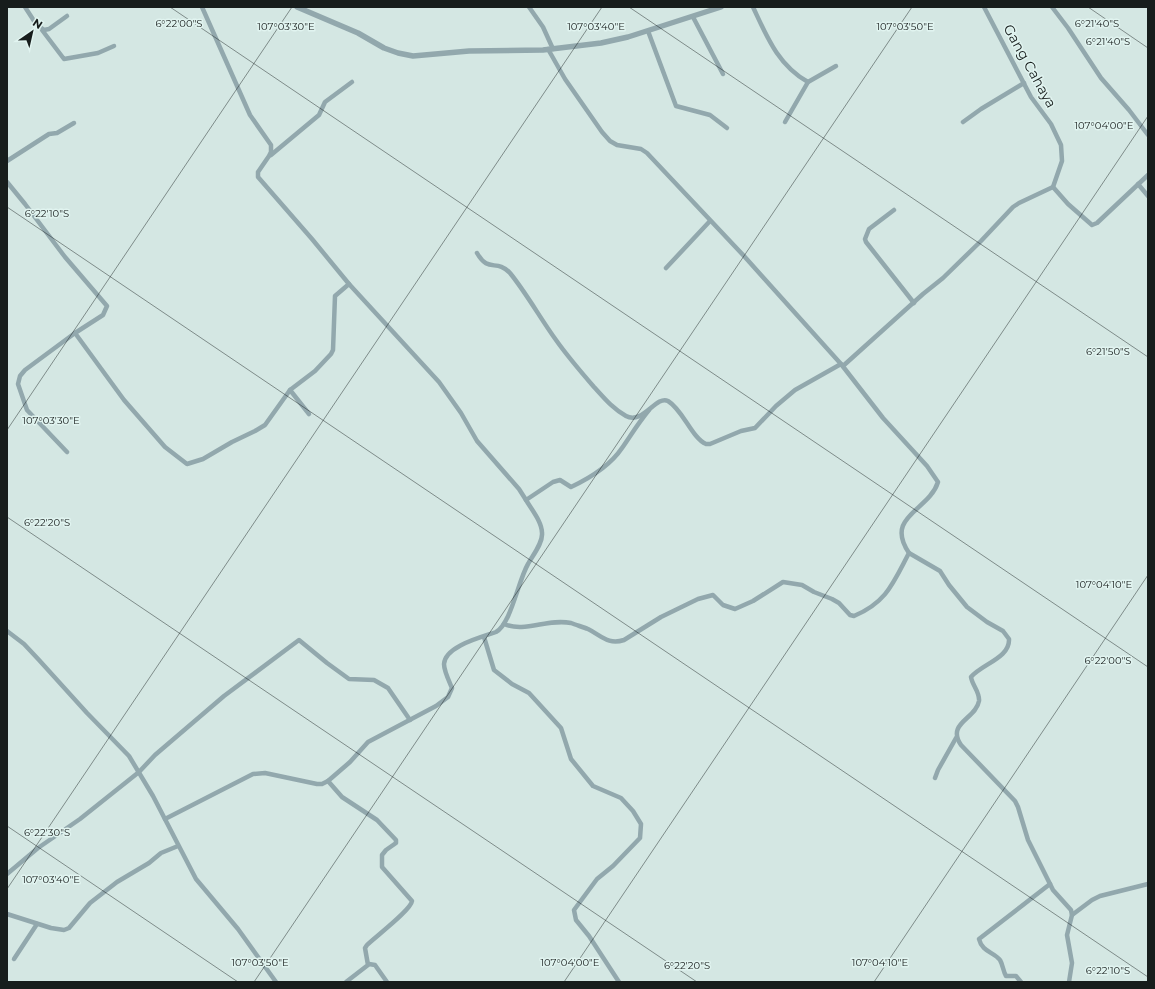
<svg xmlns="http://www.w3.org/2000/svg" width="1155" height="989" font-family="Montserrat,sans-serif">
  <rect width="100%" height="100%" fill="#d4e7e3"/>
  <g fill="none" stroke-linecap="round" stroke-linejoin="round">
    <!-- minor -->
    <g stroke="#92a8ad" stroke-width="4.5">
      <path d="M25,7L36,24L44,30L49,29L67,16"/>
      <path d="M202,7L250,115L271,145V152L269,156L258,172V177L312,239L349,284L439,382L461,413L477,441L519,489L526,500L553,482L560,480L571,487C590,478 610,466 622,448C631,435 639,422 649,410"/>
      <path d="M529,7L543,27L553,49"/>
      <path d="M753,7C767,37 778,65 808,82"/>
      <path d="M1052,7L1068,28L1101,78L1129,110L1148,135"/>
      <path d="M693,17L723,74"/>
      <path d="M42,30L64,59L98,53L114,46"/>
      <path d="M648,31L676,106L710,115L727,128"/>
      <path d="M785,122L808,82L836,66"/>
      <path d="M963,122L981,109L1024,83"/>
      <path d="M271,155L319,115L325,102L352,82"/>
      <path d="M7,161L49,134L57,133L74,123"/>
      <path d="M7,182L25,204L65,257L107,306L103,315L75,333L25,370L20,376L18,384L27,410L67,452"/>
      <path d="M1138,184L1148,196"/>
      <path d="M1053,187L1068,204L1092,225L1097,223L1148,175"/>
      <path d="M894,210L869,229L865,239L866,242L914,303"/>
      <path d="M477,253C489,274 496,258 510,273C527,294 540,318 556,340C568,357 581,372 594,387C604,398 613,409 626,416C643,425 656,395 668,401C683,410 692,438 706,444H710L741,431L755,428L776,406L795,390L841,364"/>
      <path d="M666,268L710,221"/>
      <path d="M75,333L124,400L165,447L187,464L203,459L232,442L255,431L265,425L290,390L315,371L331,354L333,350L335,296L349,284"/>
      <path d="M843,366L923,294L943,278L981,241L1013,207L1019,203L1053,187L1062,161L1061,145L1051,124L1031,97L984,7"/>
      <path d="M290,390L309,414"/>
      <path d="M909,553L940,571L949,585L967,607L987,622L1003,631L1009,639C1010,658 982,664 971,677C972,685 980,692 979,701C976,719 946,723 961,745L1015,801L1018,807L1028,840L1053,890L1071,910L1072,915L1067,935L1072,963L1069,982"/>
      <path d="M504,624C525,633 548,618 571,623C576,625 583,627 588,629C602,636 608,645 624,640L661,617L698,599L713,595L723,605L735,609L753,601L783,582L802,585L814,592L832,599L839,603L850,615L854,616C887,602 893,583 909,553C884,516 929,511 938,482L927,466L883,418L841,364L744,256L647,153L641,149L617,145L610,141L602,132L565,79L548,49"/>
      <path d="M7,631L24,644L39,660L87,713L129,756L153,796L196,879L238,929L276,982"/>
      <path d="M484,637L494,670L512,684L529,693L561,728L571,759L593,786L621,798L633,811L641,824L640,838L613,866L597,879L574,910L576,920L589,936L619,982"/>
      <path d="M935,778L938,770L956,738"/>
      <path d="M328,781L342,797L377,820L396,840V843L386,850L382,855V867L412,901C411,910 375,937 367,945L365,948L368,965L346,982"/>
      <path d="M165,819L253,774L265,773L317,784H322L328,781L350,762L368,742L436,706L448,697L452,688C449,681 444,671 444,664C445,646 482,637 496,632C511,624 518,581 528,564C533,555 543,543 542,533C542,522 532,510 526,500"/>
      <path d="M7,874L38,848L80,819L139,772L155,755L224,696L299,640L327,663L349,679L374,680L388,688L410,720"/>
      <path d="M7,914L51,928L64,930L69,928L90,903L117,882L149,863L161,853L178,846"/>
      <path d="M1072,915L1092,900L1100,896L1148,884"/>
      <path d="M14,959L37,924"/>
      <path d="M369,964L375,965L387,982"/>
      <path d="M1021,982L1016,976H1006C1003,971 1003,965 1000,960C994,952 982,952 979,939L1050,884"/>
    </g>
    <!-- tertiary -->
    <path stroke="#92a8ad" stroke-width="5.5" d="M297,7L358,33L384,48L398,53L413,56L469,51L543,50L601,43L628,37L721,7"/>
  </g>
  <!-- ticks -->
  <path fill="none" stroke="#171d1c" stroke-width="1" stroke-opacity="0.45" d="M170,7L1148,667M629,7L1148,357M1088,7L1148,48M7,207L1148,977M7,430L292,7M7,517L697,982M7,826L238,982M7,889L602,7M254,982L912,7M564,982L1148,116M874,982L1148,575"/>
  <g text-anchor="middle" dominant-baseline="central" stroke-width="3" stroke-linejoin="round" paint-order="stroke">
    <!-- street labels -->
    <g font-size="14" fill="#171d1c" stroke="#e1f4f0">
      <text transform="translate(1030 66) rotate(61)">Gang Cahaya</text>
    </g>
  </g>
  <g font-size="10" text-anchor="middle" fill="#171d1c" stroke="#e1f4f0" stroke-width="3" stroke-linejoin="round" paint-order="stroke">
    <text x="179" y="27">6°22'00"S</text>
    <text x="1097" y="27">6°21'40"S</text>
    <text x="286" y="30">107°03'30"E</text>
    <text x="596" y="30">107°03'40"E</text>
    <text x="905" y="30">107°03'50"E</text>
    <text x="1108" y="45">6°21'40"S</text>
    <text x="1104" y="129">107°04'00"E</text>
    <text x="47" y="217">6°22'10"S</text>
    <text x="1108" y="355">6°21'50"S</text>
    <text x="51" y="424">107°03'30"E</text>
    <text x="47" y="526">6°22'20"S</text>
    <text x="1104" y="588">107°04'10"E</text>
    <text x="1108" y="664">6°22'00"S</text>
    <text x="47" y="836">6°22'30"S</text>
    <text x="51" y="883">107°03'40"E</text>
    <text x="260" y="966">107°03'50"E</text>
    <text x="570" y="966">107°04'00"E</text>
    <text x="880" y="966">107°04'10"E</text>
    <text x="687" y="969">6°22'20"S</text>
    <text x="1108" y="974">6°22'10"S</text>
  </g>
  <!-- border -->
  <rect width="1155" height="989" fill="none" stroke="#171d1c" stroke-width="16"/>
  <!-- north arrow -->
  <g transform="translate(32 32) rotate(34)" stroke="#e1f4f0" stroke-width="3" paint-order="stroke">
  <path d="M0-3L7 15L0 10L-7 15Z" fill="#171d1c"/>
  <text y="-6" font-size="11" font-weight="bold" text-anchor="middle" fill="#171d1c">N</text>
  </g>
</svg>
